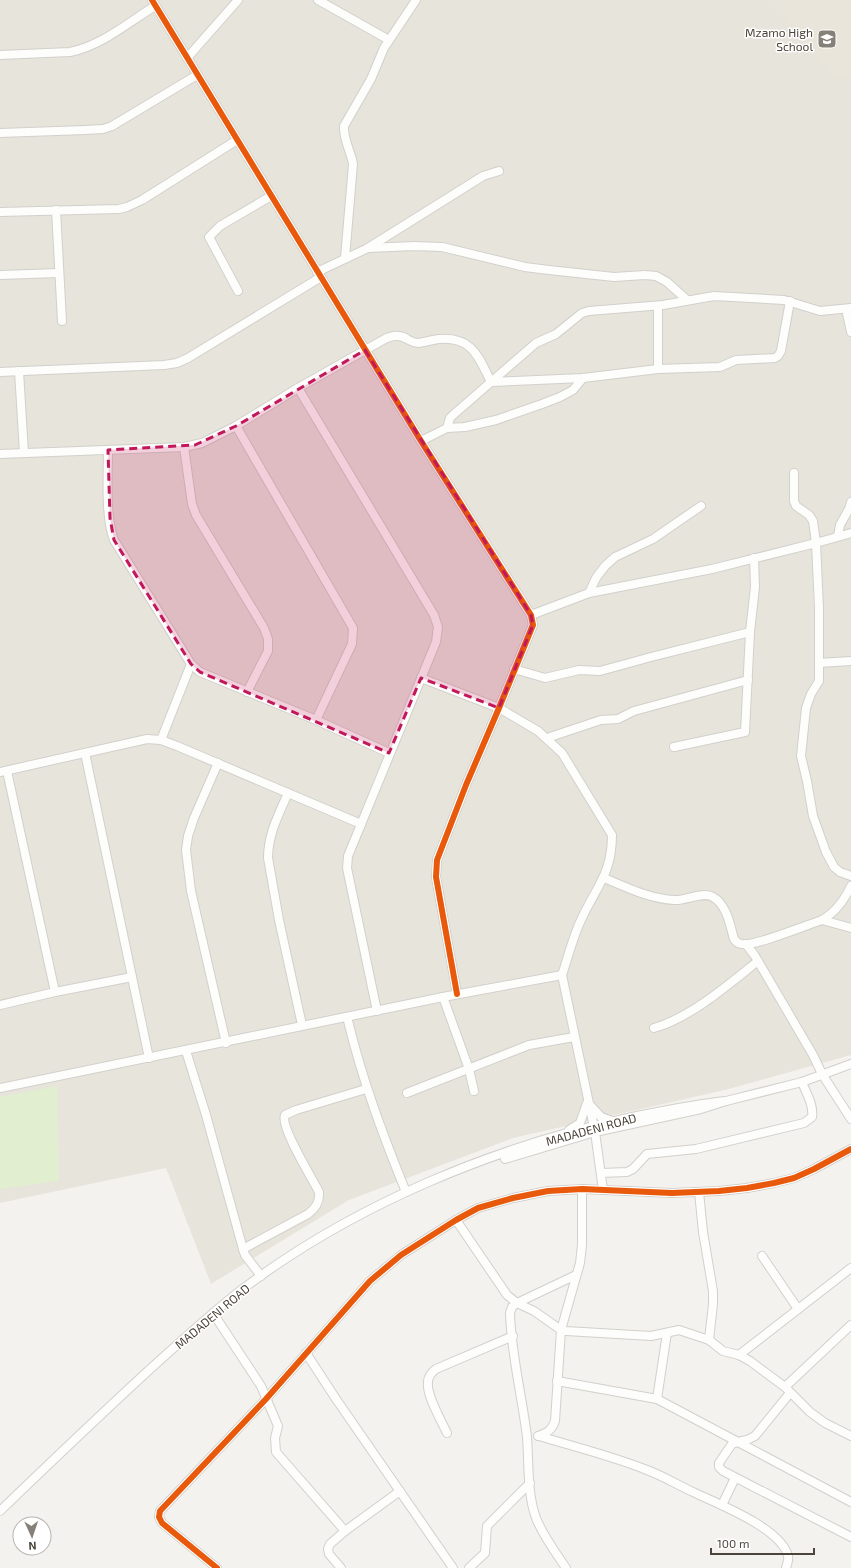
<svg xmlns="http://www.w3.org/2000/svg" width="851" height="1568" font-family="'Exo 2',sans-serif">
  <rect width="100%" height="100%" fill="#f4f2ee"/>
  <!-- residential -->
  <path fill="#e7e4dc" d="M0,0H851V1055L725,1090L513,1138L349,1200L211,1284L166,1168L0,1203Z"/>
  <!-- education -->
  <path fill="#eae5da" d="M772,0H851V78H834Z"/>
  <!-- green -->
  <path fill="#e1eecf" d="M57,1086L59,1181L0,1189V1097Z"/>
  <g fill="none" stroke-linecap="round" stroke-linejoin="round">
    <defs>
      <g id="minor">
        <path d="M152,0L421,441L531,615L533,625L499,708L466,785L437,860L436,877L457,994"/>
        <path d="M318,0L389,40"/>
        <path d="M0,55L70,52C101,46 129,22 155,6"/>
        <path d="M187,58L238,0"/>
        <path d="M0,133L85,130L103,129L112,126L197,75"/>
        <path d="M56,210L62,321"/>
        <path d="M0,212L119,209L127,207L142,200L237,140"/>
        <path d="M368,248L414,246L442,247L525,267L549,270L614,277L645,275L656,276L667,282L687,300"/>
        <path d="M345,258L353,164C351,151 343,140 344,126L371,79L384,48L416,0"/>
        <path d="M317,272L368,248L483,176L499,171"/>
        <path d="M0,275L59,273"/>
        <path d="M238,291L209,237L220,226L271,196"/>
        <path d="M846,309L851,332"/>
        <path d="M658,369V306"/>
        <path d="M19,371L24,453"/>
        <path d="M0,372L164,365L177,363L188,358L321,277"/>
        <path d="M298,388L434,615L438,627L436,642L348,856L347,868L377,1011"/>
        <path d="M236,426L353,628L352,644L316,720"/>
        <path d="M447,428L450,418L453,415L536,343L556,334L582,313L589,311L663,305L714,296L784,300L820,311L851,308"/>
        <path d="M421,441L447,428L465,427L496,420L542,404L560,397L573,390L583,378"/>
        <path d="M184,447L192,504L196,515L264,628L268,639V651L247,692"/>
        <path d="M108,450C108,475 105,517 114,540L191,664L200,672L316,720L389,753"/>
        <path d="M0,454L184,447L202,443L236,426L298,388L383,340C390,336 399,334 407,339C411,341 413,343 418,343C425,342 432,340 439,339C473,337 478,356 491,382L583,378L658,369L720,367L736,360L775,358L778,356L781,351L790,301"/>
        <path d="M851,533L816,543L819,608V681L811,694L806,708L801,756L807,781L813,816L826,852L834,867L840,872L851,876"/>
        <path d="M838,536L840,525L849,509L851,502"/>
        <path d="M589,593L596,578L605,566L615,557L653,539L701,506"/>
        <path d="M531,615L589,593L712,569L816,543L813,521L809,515L796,506L794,501V473"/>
        <path d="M819,663L851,661"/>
        <path d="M514,669L545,678L579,670L600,671L651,657L750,632"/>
        <path d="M421,678L499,708L538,731L562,753L612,835C612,874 596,887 581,920C573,937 568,957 562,975"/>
        <path d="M547,738L601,720L618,719L634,711L748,680"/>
        <path d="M161,740L191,664"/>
        <path d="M674,747L745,732L750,632L755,587L754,558"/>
        <path d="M85,753L149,1058"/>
        <path d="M218,763L194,818L188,836L186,850L191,891L226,1043"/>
        <path d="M7,771L55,992"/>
        <path d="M0,772L147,739L161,740L177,746L361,824"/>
        <path d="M288,793C279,814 268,834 268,858L279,920L302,1025"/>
        <path d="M604,878C626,887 650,899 674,900C686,901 702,891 713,897C727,905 730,925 734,939C736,942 738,944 742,944C753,947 807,925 822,920C836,912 844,901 851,886"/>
        <path d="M822,920L851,928"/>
        <path d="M746,944L755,956L813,1055L822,1074L851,1119"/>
        <path d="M443,997L469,1069L474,1091"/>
        <path d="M0,1005L55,992L132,977"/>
        <path d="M347,1017C362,1079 382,1133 406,1192"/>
        <path d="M654,1028C690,1018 728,985 758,961"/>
        <path d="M186,1051L206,1115L243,1249L245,1255L261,1276"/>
        <path d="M0,1088L443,997L562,975L595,1132L603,1190"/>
        <path d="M407,1093L529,1045L574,1037"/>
        <path d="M590,1105L601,1117L612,1121"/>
        <path d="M569,1130L580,1123L587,1103"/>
        <path d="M505,1159L595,1132L701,1109L726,1101L802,1082L851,1064"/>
        <path d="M601,1173L627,1172L633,1169L647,1154L696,1149L804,1123L812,1117C814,1105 806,1093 802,1082"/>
        <path d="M699,1192L703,1232L713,1291V1304L709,1340L723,1351L739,1355L750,1361L785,1387L810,1412L825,1423L851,1436"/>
        <path d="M456,1220L507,1295L517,1303L534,1311L561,1330L566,1331L651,1336L679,1330L709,1340"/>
        <path d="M243,1249L308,1214C316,1208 320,1202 319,1192C313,1180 279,1125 285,1115L296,1110L366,1089"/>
        <path d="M762,1256L798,1309"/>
        <path d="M213,1313L261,1386L278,1426L275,1438L276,1452L345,1531L330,1544L328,1549L329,1554L341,1568"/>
        <path d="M306,1353L336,1399L453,1568"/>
        <path d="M739,1355L851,1268"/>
        <path d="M557,1381L657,1399L738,1442L747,1440L755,1436L790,1393"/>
        <path d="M785,1387L851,1325"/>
        <path d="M657,1399L667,1333"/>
        <path d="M447,1433C441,1420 426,1395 428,1382C428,1376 432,1372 436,1369L513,1336"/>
        <path d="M538,1436C547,1433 552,1430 555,1421L561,1330L580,1263L582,1245V1189"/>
        <path d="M539,1436C575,1447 612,1456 647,1470C663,1476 678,1485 693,1492C718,1504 781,1528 788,1556C789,1560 787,1564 786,1568"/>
        <path d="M851,1502L738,1442L732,1444L719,1463V1467L723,1471L851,1537"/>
        <path d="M722,1505L735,1478"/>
        <path d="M0,1511C53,1460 105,1410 159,1361C186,1337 212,1313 240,1291C354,1204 498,1145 637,1116C667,1110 696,1104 726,1101"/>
        <path d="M345,1531L400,1491"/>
        <path d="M217,1568L162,1523L159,1517L160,1511L266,1399L370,1281L401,1255L456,1220L478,1208L513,1198L548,1191L582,1189L672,1193L719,1191L747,1188L774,1183L794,1178L814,1169L851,1149"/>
        <path d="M469,1568L485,1553L487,1526L530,1483"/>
        <path d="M566,1568C556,1553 543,1536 536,1518C527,1493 529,1464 527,1437C522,1396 511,1353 510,1313L512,1307L517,1303L576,1275"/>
      </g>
    </defs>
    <!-- minor casing -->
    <use href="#minor" stroke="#d2d0cb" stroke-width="10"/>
    <!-- minor -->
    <use href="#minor" stroke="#fdfdfc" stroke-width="8"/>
    <defs>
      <g id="cycleway">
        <path d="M152,0L421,441L531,615L533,625L499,708L466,785L437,860L436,877L457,994"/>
        <path d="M217,1568L162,1523L159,1517L160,1511L266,1399L370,1281L401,1255L456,1220L478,1208L513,1198L548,1191L582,1189L672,1193L719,1191L747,1188L774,1183L794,1178L814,1169L851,1149"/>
      </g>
    </defs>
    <!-- cycleway casing -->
    <use href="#cycleway" stroke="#fff" stroke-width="8"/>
    <!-- cycleway -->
    <use href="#cycleway" stroke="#e8590c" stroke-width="6"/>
  </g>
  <!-- marked area -->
  <path fill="#c2185b" fill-opacity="0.2" stroke="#c2185b" stroke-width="3" stroke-dasharray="8 5" stroke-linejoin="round" d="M365,350L531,615L533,625L499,708L421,678L389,753L200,672L191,664L114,540L110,518L108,450L195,445L236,426Z"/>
  <!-- icons -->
  <defs>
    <symbol id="school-square" viewBox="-11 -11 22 22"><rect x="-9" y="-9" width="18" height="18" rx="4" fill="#868178" stroke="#fff"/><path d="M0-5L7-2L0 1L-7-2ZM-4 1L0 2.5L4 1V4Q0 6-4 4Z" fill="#fff"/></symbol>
  </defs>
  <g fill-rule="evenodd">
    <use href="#school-square" x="816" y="28" width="22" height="22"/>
  </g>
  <g text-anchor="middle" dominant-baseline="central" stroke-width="3" stroke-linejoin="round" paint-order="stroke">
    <!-- poi labels -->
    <g font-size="12" fill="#4b4439" stroke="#fff" text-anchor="end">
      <text x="813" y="32">Mzamo High<tspan x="813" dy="14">School</tspan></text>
    </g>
    <!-- street labels -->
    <g font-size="12" fill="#4b4439" stroke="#fff">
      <text transform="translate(591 1129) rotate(-15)">MADADENI ROAD</text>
      <text transform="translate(212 1316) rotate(-40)">MADADENI ROAD</text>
    </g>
  </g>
  <!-- north arrow -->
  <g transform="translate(32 1536) rotate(177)"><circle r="19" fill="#ffffff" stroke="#b7b4b0"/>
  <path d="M0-3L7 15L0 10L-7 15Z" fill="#868178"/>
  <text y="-6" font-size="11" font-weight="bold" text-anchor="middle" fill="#4b4439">N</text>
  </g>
  <!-- scale -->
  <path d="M711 1548v6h103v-6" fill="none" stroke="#4b4439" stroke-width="2"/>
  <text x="717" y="1548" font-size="12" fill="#4b4439" stroke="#ffffff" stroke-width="3" paint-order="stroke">100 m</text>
</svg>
